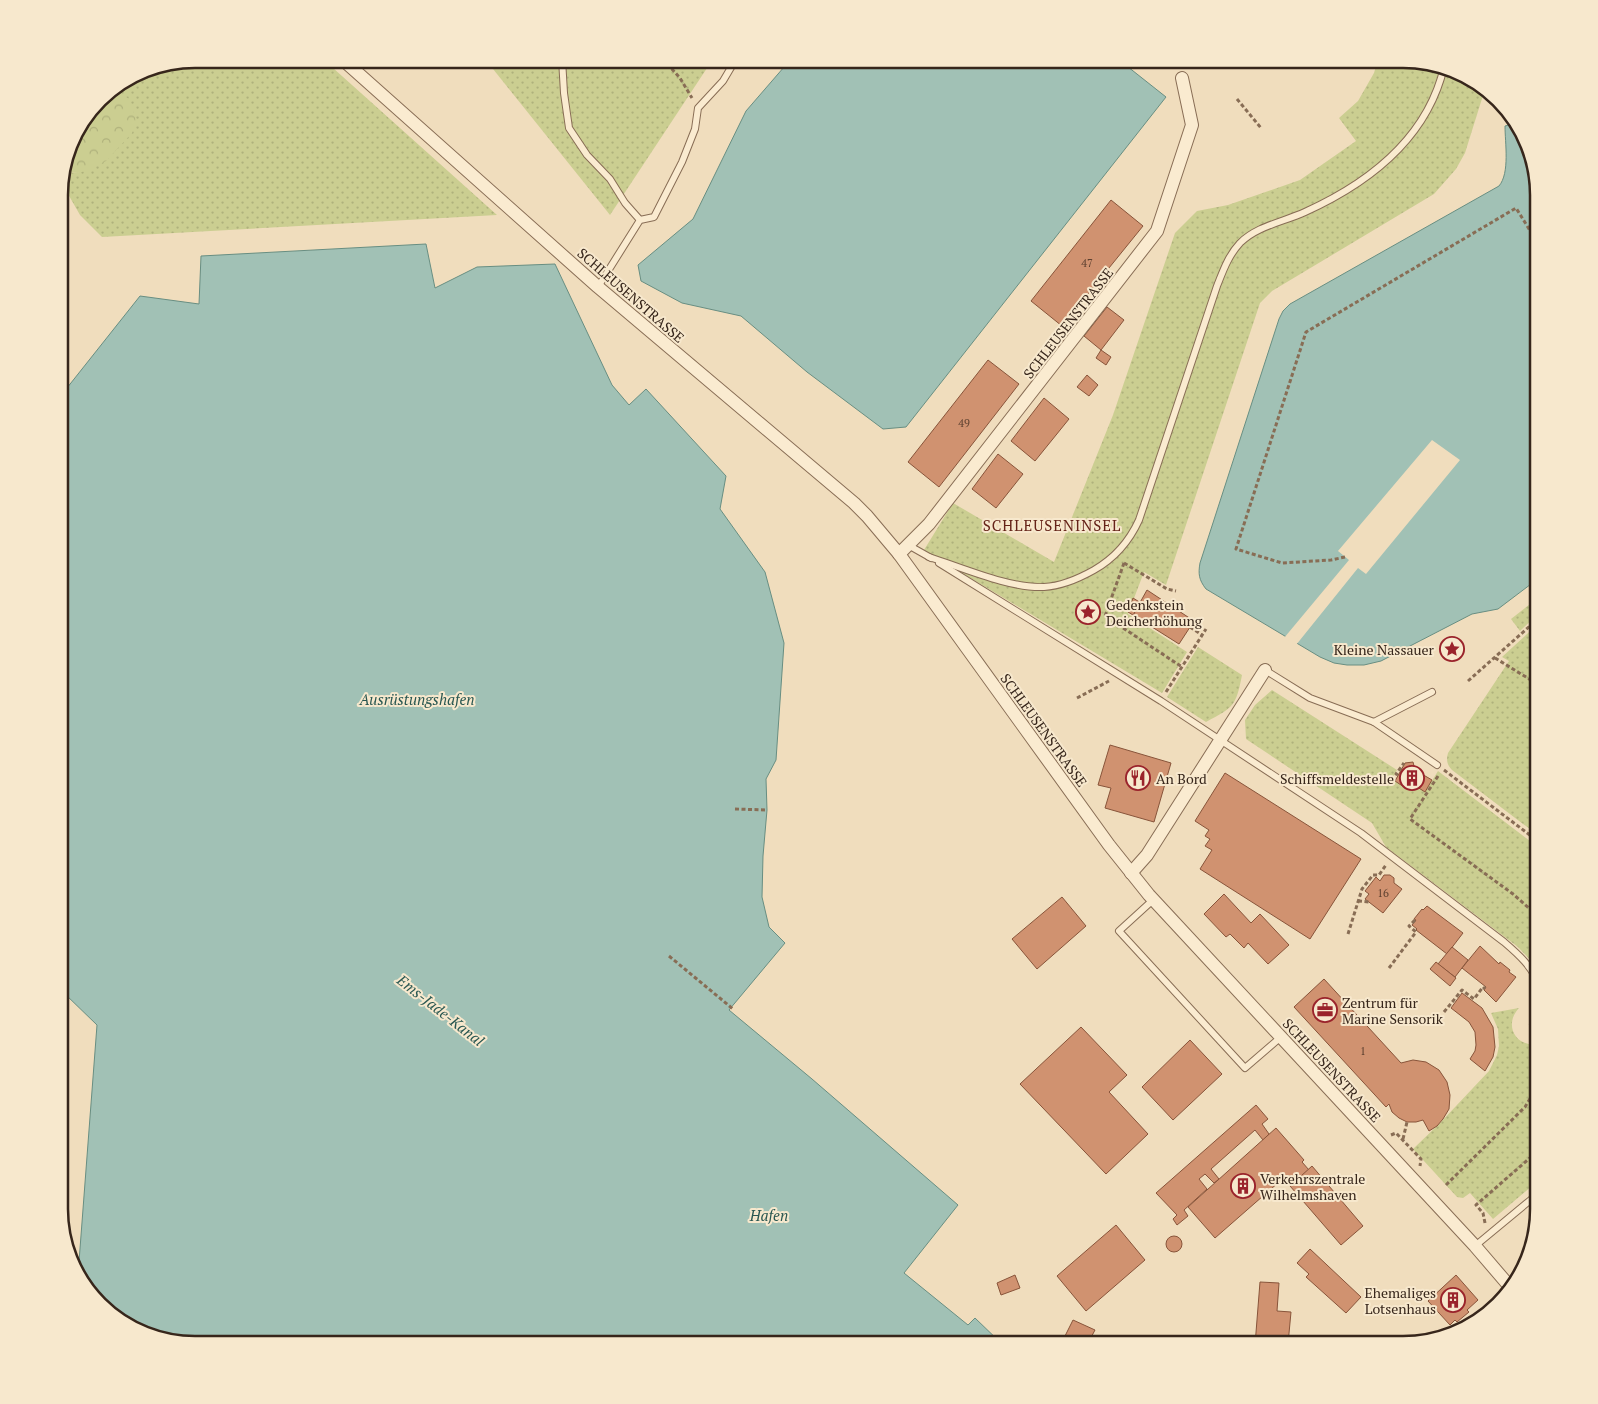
<svg xmlns="http://www.w3.org/2000/svg" width="1598" height="1404" font-family="'PT Serif',serif">
  <defs>
    <pattern id="grass-dots" width="8" height="8" patternUnits="userSpaceOnUse" patternTransform="scale(1.25)"><rect width="8" height="8" fill="#cbce91"/><path d="M2 2h.1M6 6h.1" fill="none" stroke="#afb17c" stroke-width="1.8" stroke-linecap="round"/></pattern>
    <pattern id="forest-crowns" width="20" height="18" patternUnits="userSpaceOnUse" patternTransform="scale(1.25)"><rect width="20" height="18" fill="#cbce91"/><path d="M2 6a3 3 0 1 1 6 0M12 15a3 3 0 1 1 6 0" fill="none" stroke="#afb17c"/></pattern>
  </defs>
  <rect width="100%" height="100%" fill="#f0ddbd"/>
  <!-- grass -->
  <g fill="url(#grass-dots)">
    <path d="M194,59H323L497,215L102,237L80,215L60,180L63,172L78,173L121,93L112,88L143,69Z"/>
    <path d="M485,59H713L610,215Z"/>
    <path d="M1378,59H1404L1456,69L1485,89L1465,153L1456,169L1434,194L1272,291L1260,303L1166,585L1144,572L1128,614L1187,652L1162,693L924,550L953,503L1054,562L1113,415L1175,233L1197,211L1228,205L1300,180L1356,141L1339,118L1358,101L1374,73Z"/>
    <path d="M1539,597V613L1520,631L1511,619Z"/>
    <path d="M1539,623V836L1452,770C1447,765 1446,760 1448,753L1509,661L1502,657Z"/>
    <path d="M1198,647L1242,675C1236,706 1234,707 1206,722L1167,697Z"/>
    <path d="M1272,690L1397,770L1392,779L1404,787L1408,781L1425,792L1438,771L1539,848V971L1535,965L1518,947L1386,847L1372,823L1246,739L1245,720L1255,705Z"/>
    <path d="M1519,1008C1503,1025 1516,1048 1539,1044V1180L1493,1219L1470,1193L1463,1198L1457,1197L1413,1149L1440,1123L1489,1071L1497,1055L1499,1046L1498,1029L1491,1013Z"/>
  </g>
  <!-- forest -->
  <path fill="url(#forest-crowns)" d="M112,88L129,99L133,109L136,122L132,133L106,161L91,169L78,173L63,172L73,134L105,93Z"/>
  <!-- water -->
  <g fill="#a1c1b5" stroke="#688e82">
    <path d="M791,59H1118L1166,97L906,427L883,429L807,372L741,316L682,303L641,281L638,265L693,219L746,111Z"/>
    <path d="M1516,123L1521,131L1529,156L1532,158L1539,194V578L1498,609L1472,614L1381,661L1364,665H1347L1334,663L1320,657L1206,589C1199,580 1198,574 1200,563L1279,319L1283,311L1290,304L1499,186C1510,173 1505,143 1505,126Z"/>
    <path d="M426,244L435,288L477,267L555,264L612,385L629,405L646,389L726,476L720,509L765,572L784,643L776,760L766,779L767,810L763,856L762,897L769,927L785,943L729,1010L812,1079L958,1205L904,1273L968,1325L975,1318L1003,1345H194L142,1335L99,1306L78,1275L97,1025L64,993L59,997V398L140,296L199,304L201,256Z"/>
  </g>
  <!-- pier -->
  <path fill="#f0ddbd" d="M1432,440L1460,460L1366,574L1358,568L1296,645L1284,638L1349,560L1338,551Z"/>
  <!-- building -->
  <g fill="#d09270" stroke="#88543a">
    <path d="M1111,200L1143,226L1062,326L1031,301Z"/>
    <path d="M1107,307L1124,320L1101,350L1084,336Z"/>
    <path d="M1101,350L1111,357L1106,365L1096,358Z"/>
    <path d="M988,360L1019,384L939,487L908,462Z"/>
    <path d="M1087,375L1098,385L1089,396L1077,387Z"/>
    <path d="M1044,398L1069,419L1035,461L1011,441Z"/>
    <path d="M998,454L1023,474L996,508L972,489Z"/>
    <path d="M1147,590L1194,621L1179,644L1133,615Z"/>
    <path d="M1133,598L1141,603L1133,615L1128,612Z"/>
    <path d="M1110,745L1171,763L1154,822L1105,808L1111,788L1098,785Z"/>
    <path d="M1413,762L1415,770L1432,780L1425,792L1408,781L1404,787L1395,781L1405,763Z"/>
    <path d="M1225,773L1361,859L1310,939L1200,869L1212,850L1205,846L1210,839L1205,836L1209,830L1195,821Z"/>
    <path d="M1384,875H1390L1394,878V883L1402,889L1383,913L1365,899L1369,894L1365,891L1376,877L1380,881Z"/>
    <path d="M1224,894L1251,923L1260,914L1289,945L1268,964L1248,943L1244,948L1230,934L1226,937L1204,914Z"/>
    <path d="M1062,897L1086,926L1037,969L1012,939Z"/>
    <path d="M1427,906L1463,933L1447,954L1416,930L1417,929L1412,925L1416,920L1414,919L1422,909L1423,910Z"/>
    <path d="M1480,946L1499,964L1500,962L1510,970L1509,972L1516,977L1496,1002L1484,990L1486,987L1462,968Z"/>
    <path d="M1452,947L1468,960L1455,977L1438,964Z"/>
    <path d="M1436,962L1456,978L1450,986L1430,969Z"/>
    <path d="M1324,979L1401,1063L1413,1060L1426,1062L1439,1070L1447,1082L1450,1095L1449,1109L1443,1119L1437,1126L1429,1131L1423,1120L1416,1122H1407L1399,1118L1392,1112L1389,1104L1386,1107L1294,1007Z"/>
    <path d="M1462,993L1482,1008L1493,1027L1495,1047L1493,1057L1485,1071L1470,1059L1475,1051L1476,1045L1475,1032L1469,1022L1451,1008Z"/>
    <path d="M1081,1027L1127,1075L1109,1092L1148,1134L1106,1174L1020,1084Z"/>
    <path d="M1190,1040L1222,1074L1173,1120L1142,1087Z"/>
    <path d="M1256,1105L1268,1119L1262,1124L1269,1134L1263,1140L1255,1130L1211,1169L1219,1179L1214,1183L1205,1174L1199,1179L1207,1189L1184,1210L1188,1216L1177,1225L1173,1219L1177,1215L1156,1193Z"/>
    <path d="M1276,1128L1304,1160L1302,1162L1309,1170L1294,1182L1287,1175L1215,1238L1188,1207Z"/>
    <path d="M1312,1166L1363,1226L1341,1245L1290,1186Z"/>
    <path d="M1116,1225L1145,1260L1086,1311L1057,1276Z"/>
    <circle cx="1174" cy="1244" r="8"/>
    <path d="M1310,1249L1361,1297L1346,1313L1306,1277L1309,1274L1297,1263Z"/>
    <path d="M1015,1275L1020,1288L1001,1295L997,1283Z"/>
    <path d="M1456,1275L1478,1300L1467,1310L1469,1312L1457,1322L1455,1320L1450,1325L1428,1301Z"/>
    <path d="M1260,1282L1279,1283L1277,1311L1291,1312L1288,1344L1255,1345Z"/>
    <path d="M1073,1320L1095,1330L1087,1345L1061,1344Z"/>
  </g>
  <g fill="none" stroke-linecap="round" stroke-linejoin="round">
    <defs>
      <g id="service">
        <path d="M562,59L564,93L569,128L587,155L610,179L625,203L640,220"/>
        <path d="M598,287L640,220L654,217L682,162L695,129L698,108L723,81L736,59"/>
        <path d="M908,545L931,558"/>
        <path d="M929,557C961,567 1011,589 1044,587C1062,586 1078,579 1094,570C1115,558 1129,542 1139,520L1217,286C1223,271 1228,256 1240,243C1257,226 1283,222 1305,212C1369,183 1427,139 1444,67"/>
        <path d="M939,563L1161,701L1361,833L1504,942C1518,954 1533,967 1539,986"/>
        <path d="M1265,670L1310,698L1374,722L1432,692"/>
        <path d="M1374,722L1437,765"/>
        <path d="M1153,900L1119,931L1245,1068L1281,1037"/>
        <path d="M1533,1024L1539,1006"/>
        <path d="M1475,1246L1539,1193"/>
      </g>
      <g id="minor">
        <path d="M342,59L598,287L854,503L867,516L899,554L1109,845L1149,895L1475,1246L1511,1288"/>
        <path d="M899,554L929,524L1157,231L1192,125L1182,78"/>
        <path d="M1131,873L1147,855L1265,670"/>
      </g>
    </defs>
    <!-- service casing -->
    <use href="#service" stroke="#886d55" stroke-width="8"/>
    <!-- minor casing -->
    <use href="#minor" stroke="#886d55" stroke-width="14"/>
    <!-- path -->
    <g stroke="#886d55" stroke-width="3" stroke-dasharray="4 2.5" stroke-linecap="butt">
      <path d="M663,59L680,78L692,98"/>
      <path d="M1190,67L1195,59"/>
      <path d="M1237,99L1261,128"/>
      <path d="M1345,557L1331,560L1282,563L1236,549L1306,332L1516,208L1539,245"/>
      <path d="M1124,563L1105,616L1182,667"/>
      <path d="M1124,563L1167,589L1176,591"/>
      <path d="M1190,627L1202,635"/>
      <path d="M1495,658L1539,685"/>
      <path d="M1468,681L1539,618"/>
      <path d="M1166,692L1206,629"/>
      <path d="M1077,698L1109,681"/>
      <path d="M1444,770L1539,842"/>
      <path d="M1398,775L1396,774L1404,763"/>
      <path d="M1438,776L1410,819L1513,894L1539,917"/>
      <path d="M735,809L767,810"/>
      <path d="M1358,901L1369,902"/>
      <path d="M1348,934L1362,889L1373,875H1379L1386,865"/>
      <path d="M669,956L733,1009"/>
      <path d="M1389,968L1416,932L1409,926L1415,920"/>
      <path d="M1444,1012L1462,990L1474,999L1483,987L1485,989"/>
      <path d="M1391,1135L1396,1133L1421,1159L1420,1166"/>
      <path d="M1403,1139L1407,1122"/>
      <path d="M1446,1185L1525,1107L1537,1087L1539,1077"/>
      <path d="M1485,1223L1483,1213L1476,1205L1539,1150"/>
    </g>
    <!-- service -->
    <use href="#service" stroke="#faebd0" stroke-width="6"/>
    <!-- minor -->
    <use href="#minor" stroke="#faebd0" stroke-width="12"/>
  </g>
  <!-- icons -->
  <defs>
    <symbol id="sight-ring" viewBox="-11 -11 22 22"><circle r="9.5" fill="#f7e8cd" stroke="#9a232b" stroke-width="1.5"/><path d="M0-6L1.8-2.2L6-1.7L2.9 1.2L3.7 5.4L0 3.3L-3.7 5.4L-2.9 1.2L-6-1.7L-1.8-2.2Z" fill="#9a232b"/></symbol>
    <symbol id="restaurant-ring" viewBox="-11 -11 22 22"><circle r="9.5" fill="#f7e8cd" stroke="#9a232b" stroke-width="1.5"/><path d="M-5-6h1v4h1v-4h1v4h1v-4h1v5L-1.5 .5V6h-2V.5L-5-1ZM5-6V6H3V1.5H1.5Q1.5-4 5-6Z" fill="#9a232b"/></symbol>
    <symbol id="building-ring" viewBox="-11 -11 22 22"><circle r="9.5" fill="#f7e8cd" stroke="#9a232b" stroke-width="1.5"/><path d="M-4-6H4V6H1V3H-1V6H-4ZM-2.5-4.3h1.7v1.8h-1.7ZM.8-4.3h1.7v1.8H.8ZM-2.5-1h1.7V.8h-1.7ZM.8-1h1.7V.8H.8Z" fill="#9a232b"/></symbol>
    <symbol id="office-ring" viewBox="-11 -11 22 22"><circle r="9.5" fill="#f7e8cd" stroke="#9a232b" stroke-width="1.5"/><path d="M-6-3h4V-5.5h4V-3h4V5H-6ZM-1-4.5V-3h2v-1.5ZM-6 0V1H6V0Z" fill="#9a232b"/></symbol>
  </defs>
  <g fill-rule="evenodd">
    <use href="#sight-ring" x="1074" y="598" width="28" height="28"/>
    <use href="#sight-ring" x="1438" y="635" width="28" height="28"/>
    <use href="#restaurant-ring" x="1124" y="764" width="28" height="28"/>
    <use href="#building-ring" x="1398" y="764" width="28" height="28"/>
    <use href="#office-ring" x="1311" y="996" width="28" height="28"/>
    <use href="#building-ring" x="1229" y="1172" width="28" height="28"/>
    <use href="#building-ring" x="1439" y="1286" width="28" height="28"/>
  </g>
  <g text-anchor="middle" dominant-baseline="central" stroke-width="4" stroke-linejoin="round" paint-order="stroke">
    <!-- number labels -->
    <g font-size="11" fill="#5d4130">
      <text x="1087" y="263">47</text>
      <text x="964" y="423">49</text>
      <text x="1383" y="893">16</text>
      <text x="1363" y="1051">1</text>
    </g>
    <!-- street labels -->
    <g font-size="14" fill="#37261b" stroke="#f7e8cd">
      <text transform="translate(631 295) rotate(41)">SCHLEUSENSTRASSE</text>
      <text transform="translate(1068 323) rotate(-52)">SCHLEUSENSTRASSE</text>
      <text transform="translate(1044 730) rotate(54)">SCHLEUSENSTRASSE</text>
      <text transform="translate(1332 1070) rotate(47)">SCHLEUSENSTRASSE</text>
    </g>
    <!-- poi labels -->
    <g font-size="14" fill="#37261b" stroke="#f7e8cd" text-anchor="start">
      <text x="1106" y="604">Gedenkstein<tspan x="1106" dy="16">Deicherhöhung</tspan></text>
      <text x="1434" y="649" text-anchor="end">Kleine Nassauer</text>
      <text x="1156" y="778">An Bord</text>
      <text x="1394" y="778" text-anchor="end">Schiffsmeldestelle</text>
      <text x="1342" y="1002">Zentrum für<tspan x="1342" dy="16">Marine Sensorik</tspan></text>
      <text x="1260" y="1178">Verkehrszentrale<tspan x="1260" dy="16">Wilhelmshaven</tspan></text>
      <text x="1436" y="1292" text-anchor="end">Ehemaliges<tspan x="1436" dy="16">Lotsenhaus</tspan></text>
    </g>
    <!-- neighbourhood labels -->
    <g font-size="15" letter-spacing="1" fill="#652318" stroke="#f7e8cd">
      <text x="1052" y="525">SCHLEUSENINSEL</text>
    </g>
    <!-- water labels -->
    <g font-size="15" font-style="italic" fill="#295751" stroke="#f7e8cd">
      <text x="417" y="699">Ausrüstungshafen</text>
      <text transform="translate(441 1010) rotate(38)">Ems-Jade-Kanal</text>
      <text x="769" y="1215">Hafen</text>
    </g>
  </g>
  <!-- crop -->
  <path d="M0 0H1598V1404H0ZM195 68H1403A127 127 0 0 1 1530 195V1209A127 127 0 0 1 1403 1336H195A127 127 0 0 1 68 1209V195A127 127 0 0 1 195 68Z" fill="#f7e8cd" fill-rule="evenodd"/>
  <path fill="none" stroke="#37261b" stroke-width="2.5" d="M195 68H1403A127 127 0 0 1 1530 195V1209A127 127 0 0 1 1403 1336H195A127 127 0 0 1 68 1209V195A127 127 0 0 1 195 68Z"/>
</svg>
